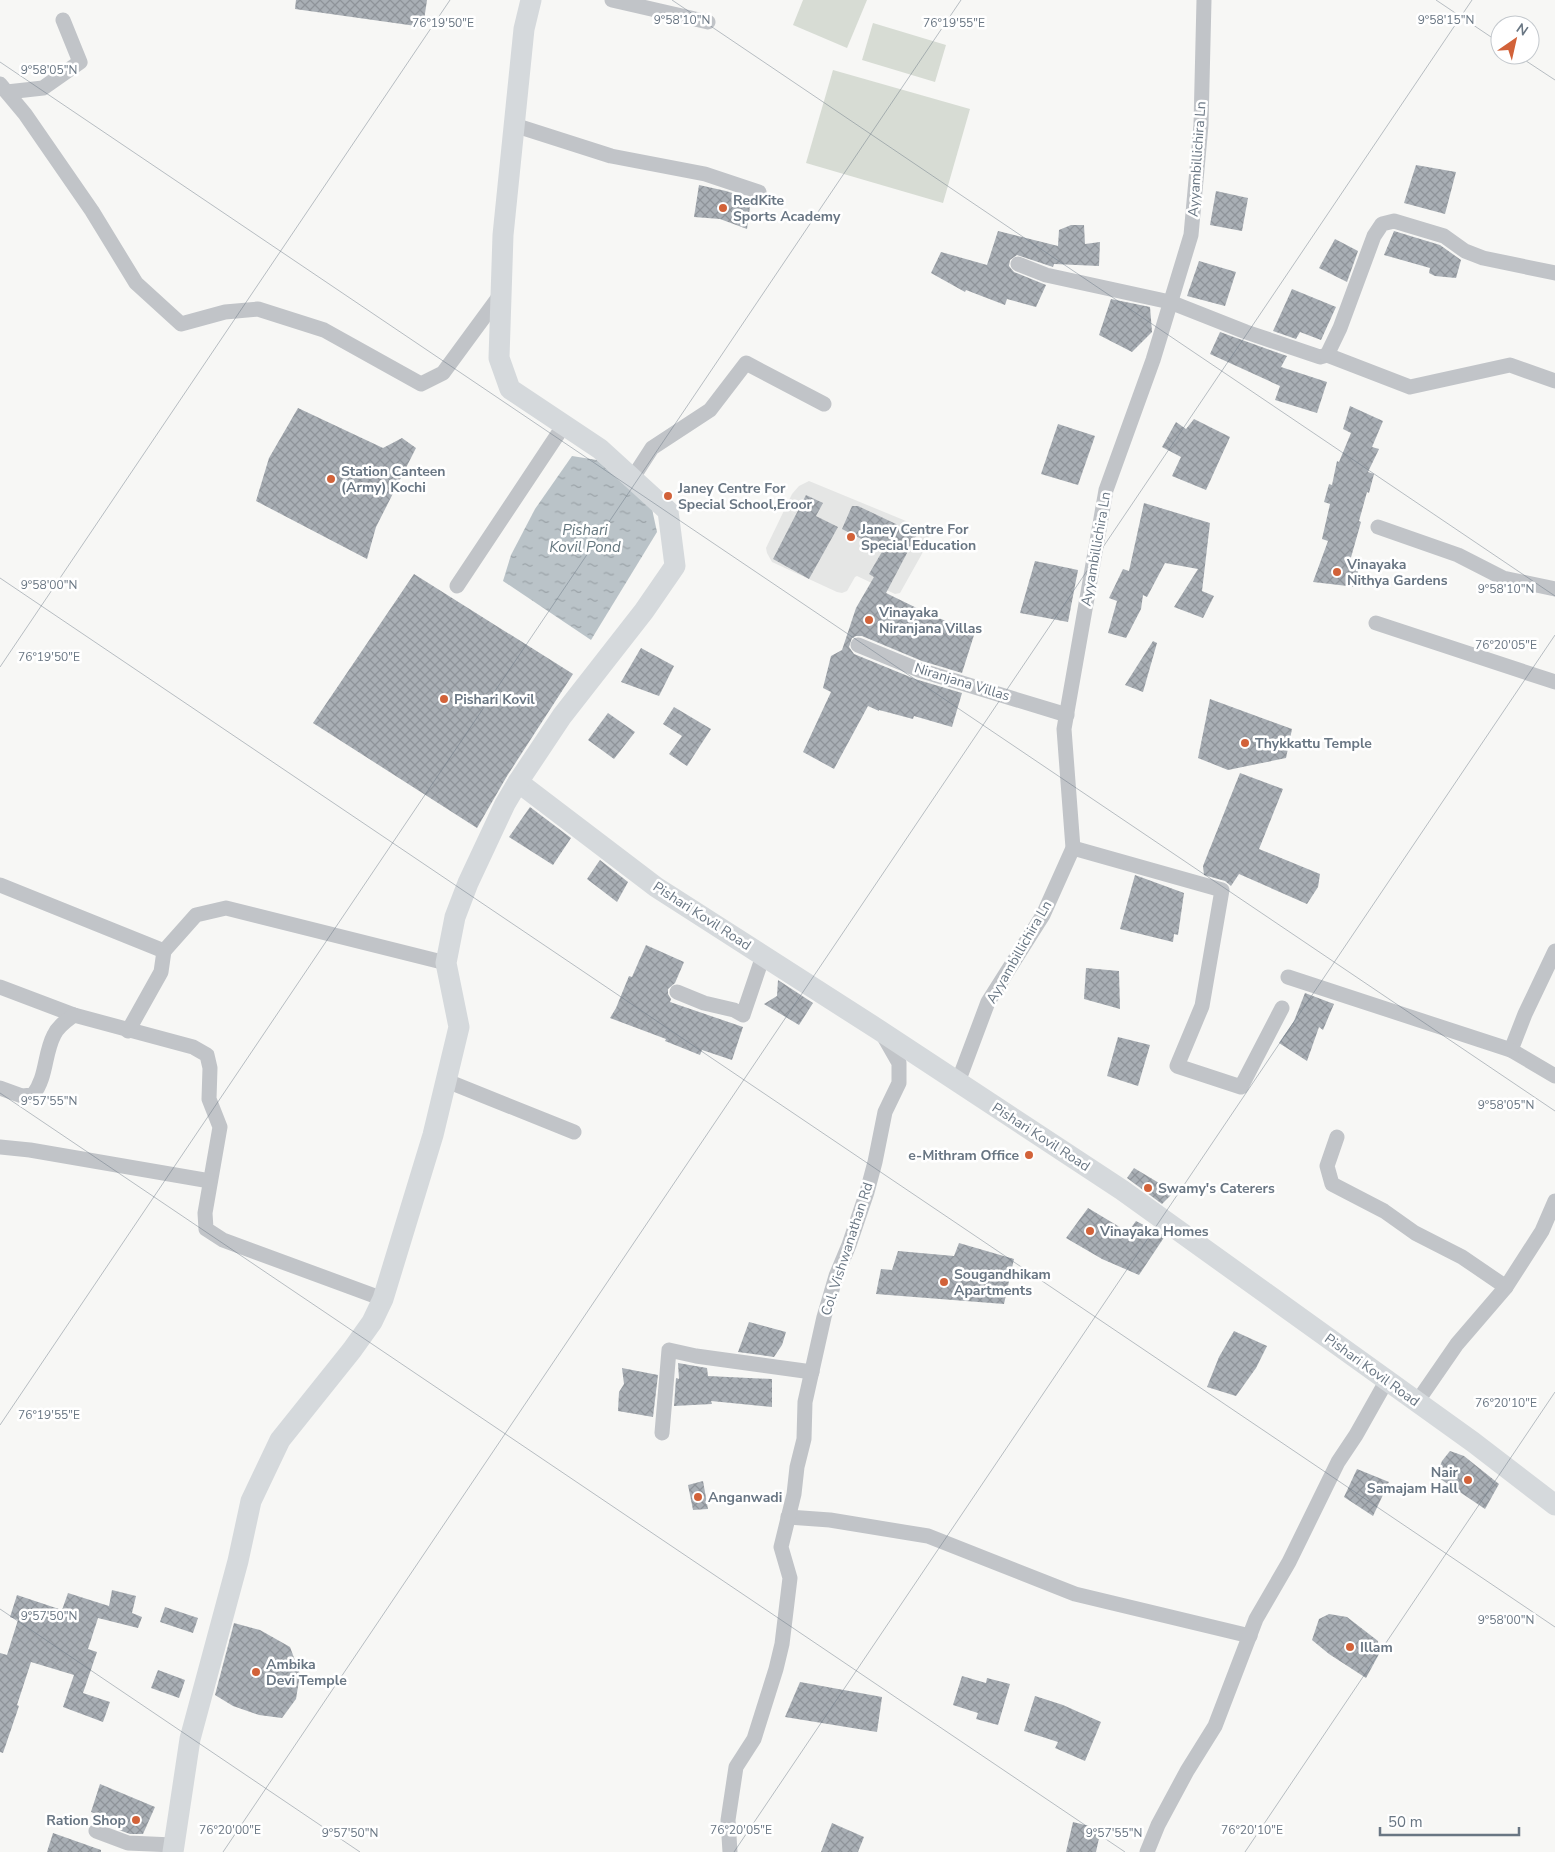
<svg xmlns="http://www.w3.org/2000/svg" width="1555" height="1852" font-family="'Nunito Sans',sans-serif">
  <defs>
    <pattern id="water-ripples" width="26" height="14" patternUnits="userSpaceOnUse" patternTransform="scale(1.25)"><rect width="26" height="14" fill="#bac3c8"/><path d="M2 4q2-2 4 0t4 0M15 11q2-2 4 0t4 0" fill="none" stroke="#9ba3a8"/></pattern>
    <pattern id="building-cross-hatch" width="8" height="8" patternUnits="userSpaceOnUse" patternTransform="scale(1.25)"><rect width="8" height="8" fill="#a9afb5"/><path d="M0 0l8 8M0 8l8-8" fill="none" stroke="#8e9399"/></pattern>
  </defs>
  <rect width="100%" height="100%" fill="#f7f7f5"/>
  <!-- built -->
  <path fill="#e5e6e5" d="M809,481L923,528L927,532L929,535L928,543L900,593L895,594L857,576L855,577L847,591L842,593L837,592L772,562L767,553L766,548L792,494L799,486Z"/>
  <!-- pitch -->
  <g fill="#d7dcd4">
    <path d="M803,0H867L847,48L793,25Z"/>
    <path d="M873,23L946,45L935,82L862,60Z"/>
    <path d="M833,70L970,109L943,203L806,163Z"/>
  </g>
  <!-- water -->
  <path fill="url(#water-ripples)" d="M572,456L597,460L652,509L657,532L591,640L503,581L511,555L535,509Z"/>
  <!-- building -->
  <g fill="url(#building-cross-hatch)">
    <path d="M296,0H427L423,27L295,9Z"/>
    <path d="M1416,165L1456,172L1445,214L1404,203Z"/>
    <path d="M699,185L726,191L751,199L747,229L720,219L694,217Z"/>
    <path d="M1216,191L1248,198L1242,231L1210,225Z"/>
    <path d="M1071,225H1084L1085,244L1100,242L1099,266L1054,264L1053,267L1017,255L1010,260L1009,266L1014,272L1046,285L1036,307L1007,299L1005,305L966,290L965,292L931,273L941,252L987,265L998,231L1058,246L1059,230Z"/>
    <path d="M1394,231L1440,245L1461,260L1456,278L1435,276L1429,273L1430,268L1384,255Z"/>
    <path d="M1335,239L1358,251L1347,282L1319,268Z"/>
    <path d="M1199,261L1236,272L1225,306L1187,296Z"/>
    <path d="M1292,289L1336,307L1321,340L1300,332L1296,339L1273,331Z"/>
    <path d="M1111,299L1150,307L1152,332L1132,352L1099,335Z"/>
    <path d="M1220,332L1287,356L1281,367L1327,382L1317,413L1275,400L1280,386L1210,354Z"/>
    <path d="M1350,406L1383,421L1372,447L1379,449L1368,472L1374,474L1369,493L1367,492L1359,521L1361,522L1350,561L1359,563L1356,587L1313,582L1328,541L1322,539L1330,504L1324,502L1329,484L1332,485L1337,461L1339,462L1351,433L1343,429Z"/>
    <path d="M298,408L383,448L402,438L416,448L376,527L367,559L256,501L269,458Z"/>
    <path d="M1194,419L1230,437L1206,490L1172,476L1181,457L1162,447L1176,422L1186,429Z"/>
    <path d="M1058,424L1095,436L1078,485L1041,474Z"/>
    <path d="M806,495L823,503L816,516L838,527L809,579L773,559Z"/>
    <path d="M1144,503L1210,523L1202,591L1214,596L1203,618L1174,607L1198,569L1165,563L1147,597L1143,595L1141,609L1126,638L1108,633L1117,601L1109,598L1123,569L1129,571Z"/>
    <path d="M852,506H858L917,534L886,593L933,616L975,632L962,673L922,661L862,636H856L852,638L849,647L854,654L915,679L962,693L952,727L914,716L913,719L879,710V711L868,706L834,769L803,752L831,692L823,688L831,656L842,650L856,608L874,577L869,574L883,550L842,529Z"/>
    <path d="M1035,561L1078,570L1068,622L1020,613Z"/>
    <path d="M414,574L573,674L507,776L477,828L313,723Z"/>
    <path d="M1153,641L1157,643L1143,692L1125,685Z"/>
    <path d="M641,648L674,666L659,696L621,682Z"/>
    <path d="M1210,699L1292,729L1286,758L1228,770L1198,758Z"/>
    <path d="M674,707L711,729L687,766L669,754L682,736L663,724Z"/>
    <path d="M608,713L635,732L614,759L588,740Z"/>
    <path d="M1240,773L1283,789L1259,849L1320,874L1318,887L1307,904L1239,874L1231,886L1225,881L1204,875L1203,866Z"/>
    <path d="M530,807L571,838L553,865L509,837Z"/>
    <path d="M600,860L628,882L617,902L587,879Z"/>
    <path d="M1135,875L1184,893L1178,935L1174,934L1173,942L1120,929Z"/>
    <path d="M646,945L684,962L675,983L668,989V994L671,999L670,1002L743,1027L732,1060L702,1050L700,1055L665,1041L666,1039L610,1018L616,1008L629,976L632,977Z"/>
    <path d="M1086,968L1119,971L1120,1009L1084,999Z"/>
    <path d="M778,980L813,1003L799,1025L764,1004L777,996Z"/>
    <path d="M1305,993L1334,1004L1323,1030L1319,1027L1307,1061L1279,1043L1294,1021Z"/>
    <path d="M1118,1037L1150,1045L1138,1086L1107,1076Z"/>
    <path d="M1134,1168L1174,1192L1162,1204L1127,1178Z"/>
    <path d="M1088,1208L1128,1232L1136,1221L1165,1236L1139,1275L1102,1259L1066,1238Z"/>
    <path d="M959,1243L1014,1259L1004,1304L876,1294L881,1269L892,1270L898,1251L954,1256Z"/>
    <path d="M749,1322L786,1332L782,1345L774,1357L738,1352Z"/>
    <path d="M1234,1331L1267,1346L1256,1368L1236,1396L1207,1387L1219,1357Z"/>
    <path d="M678,1363L707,1368L708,1376L772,1379V1407L711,1401L712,1404L674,1406L676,1378L679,1379Z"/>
    <path d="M622,1368L658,1375L653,1417L618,1411L619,1392L624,1384Z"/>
    <path d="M1450,1451L1464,1456L1499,1484L1485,1509L1436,1476L1442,1461Z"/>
    <path d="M1357,1469L1389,1482L1373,1516L1344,1497Z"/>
    <path d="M703,1481L708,1509L693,1510L688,1485Z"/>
    <path d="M112,1590L136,1596L132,1613L142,1617L138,1628L98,1618L88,1649L97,1652L83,1693L110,1702L103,1722L63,1707L74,1675L31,1662L17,1705L19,1706L3,1753L0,1752V1653L7,1655L18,1620L10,1617L17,1595L62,1610L68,1593L109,1606Z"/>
    <path d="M165,1607L198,1618L193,1633L160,1622Z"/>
    <path d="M1329,1614L1347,1617L1378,1641L1379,1654L1366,1678L1329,1654L1312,1640L1319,1619Z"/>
    <path d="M234,1623L260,1630L290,1647L300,1674L296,1699L282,1718L259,1715L233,1706L215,1695Z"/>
    <path d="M158,1670L185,1680L179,1698L151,1688Z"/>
    <path d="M962,1676L986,1683L987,1678L1010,1684L998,1725L976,1719L978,1713L953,1705Z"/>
    <path d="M800,1682L882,1697L877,1732L785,1717Z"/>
    <path d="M1035,1696L1063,1705L1101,1722L1085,1761L1055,1748L1058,1742L1024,1731Z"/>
    <path d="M100,1784L155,1807L143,1834H130L119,1830L122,1823L91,1812Z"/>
    <path d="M1073,1822L1101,1829L1096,1852H1066Z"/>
    <path d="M832,1823L864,1837L858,1852H821Z"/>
    <path d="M53,1833L101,1850V1852H47Z"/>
  </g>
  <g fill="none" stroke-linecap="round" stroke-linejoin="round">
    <!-- street -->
    <g stroke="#c1c4c8" stroke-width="15">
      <path d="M612,0L708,22"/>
      <path d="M0,84L25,114L92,211L136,283L181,324L225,312L258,309L324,330L421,384L443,373L501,294"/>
      <path d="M7,92L43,88L80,62L63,20"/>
      <path d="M514,125L611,156L705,174L759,192"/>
      <path d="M1018,264L1046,275L1170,302L1246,332L1320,357L1327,355L1340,328L1374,236L1382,224L1394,221L1444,236L1465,251L1483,258L1555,273"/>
      <path d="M1327,355L1410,387L1510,365L1555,381"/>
      <path d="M632,479L652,448L710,410L746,363L824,404"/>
      <path d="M1378,527L1458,555L1503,578L1555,589"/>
      <path d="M457,586L564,425"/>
      <path d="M1376,623L1555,682"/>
      <path d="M858,645L919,670L1067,715"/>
      <path d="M1073,848L1222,890L1202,1006L1177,1066L1241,1087L1282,1008"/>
      <path d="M0,885L164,951L196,915L226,908L446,963"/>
      <path d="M1555,951L1525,1014L1511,1050L1555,1076"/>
      <path d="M1288,977L1511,1050"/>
      <path d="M0,987L74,1015L193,1047L207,1055L210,1068L209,1099L220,1127L205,1213L206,1229L223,1240L383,1299"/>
      <path d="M677,992L704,1003L734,1010L743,1015L763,956"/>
      <path d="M128,1031L161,972L164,951"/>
      <path d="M447,1081L574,1132"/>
      <path d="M958,1082L988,1002L1043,915L1073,848L1064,729L1106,490L1153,360L1191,235L1201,125L1204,0"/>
      <path d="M0,1088L22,1096L33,1095C47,1077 44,1054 54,1035C58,1026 66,1021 74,1015"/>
      <path d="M1337,1137L1327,1166L1332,1184L1384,1211L1415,1233L1462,1257L1506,1287"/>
      <path d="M0,1147L30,1150L210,1181"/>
      <path d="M1417,1402L1457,1344L1506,1287L1542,1231L1555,1201"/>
      <path d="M662,1433L669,1350L696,1356L812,1372"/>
      <path d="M788,1517L830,1520L928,1536L1075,1594L1250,1636"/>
      <path d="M96,1831L128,1843L173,1845"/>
      <path d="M730,1852L728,1820L736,1767L754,1739L776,1669L782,1644L790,1578L781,1547L794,1494L797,1467L804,1439L805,1402L824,1317L836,1276L849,1245L867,1192L875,1162L885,1112L899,1083V1063L883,1035"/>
      <path d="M1147,1852L1158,1825L1187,1771L1215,1726L1256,1619L1289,1562L1338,1462L1356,1435L1387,1380"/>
    </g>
    <!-- secondary -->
    <g stroke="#d5d9dc" stroke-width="21">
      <path d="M518,782L656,887L879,1030L1122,1190L1473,1442L1555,1505"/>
      <path d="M173,1852L190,1739L238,1561L251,1501L280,1440L352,1350L372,1322L383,1299L433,1135L459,1027L446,963L455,917L468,883L505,804L518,782L562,716L644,611L675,566L668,511L600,449L510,389L499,358L503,235L524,29L531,0"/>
    </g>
  </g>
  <!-- ticks -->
  <path fill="none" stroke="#697683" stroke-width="1" stroke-opacity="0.45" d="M672,0L1555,596M1436,0L1500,43M1517,55L1555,80M0,62L1555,1111M0,578L1555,1627M0,667L450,0M0,1093L1125,1852M0,1425L961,0M0,1609L360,1852M223,1852L1472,0M734,1852L1555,635M1245,1852L1555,1392"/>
  <!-- markers -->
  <g fill="#d26239" stroke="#fff" stroke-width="2">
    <circle cx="723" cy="208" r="5"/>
    <circle cx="331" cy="479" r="5"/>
    <circle cx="668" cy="496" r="5"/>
    <circle cx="851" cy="537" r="5"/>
    <circle cx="1337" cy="572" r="5"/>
    <circle cx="869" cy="620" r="5"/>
    <circle cx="444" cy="699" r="5"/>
    <circle cx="1245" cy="743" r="5"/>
    <circle cx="1029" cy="1155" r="5"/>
    <circle cx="1148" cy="1188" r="5"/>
    <circle cx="1090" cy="1231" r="5"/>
    <circle cx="944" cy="1282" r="5"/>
    <circle cx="1468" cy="1480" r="5"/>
    <circle cx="698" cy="1497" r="5"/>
    <circle cx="1350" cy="1647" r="5"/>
    <circle cx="256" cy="1672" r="5"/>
    <circle cx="136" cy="1820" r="5"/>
  </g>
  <g text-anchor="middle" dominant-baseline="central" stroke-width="5" stroke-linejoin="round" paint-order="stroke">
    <!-- street labels -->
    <g font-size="14" fill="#697683" stroke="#fff">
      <text transform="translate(1197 159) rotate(-86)">Ayyambillichira Ln</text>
      <text transform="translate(1096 549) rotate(-80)">Ayyambillichira Ln</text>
      <text transform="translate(962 682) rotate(17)">Niranjana Villas</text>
      <text transform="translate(702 916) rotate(33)">Pishari Kovil Road</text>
      <text transform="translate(1019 952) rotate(-60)">Ayyambillichira Ln</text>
      <text transform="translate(1041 1137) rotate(33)">Pishari Kovil Road</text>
      <text transform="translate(847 1249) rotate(-72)">Col. Vishwanathan Rd</text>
      <text transform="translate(1372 1370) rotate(36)">Pishari Kovil Road</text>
    </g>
    <!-- poi labels -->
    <g font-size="14" font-weight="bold" fill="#697683" stroke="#fff" text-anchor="start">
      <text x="733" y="200">RedKite<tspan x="733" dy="16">Sports Academy</tspan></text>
      <text x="341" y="471">Station Canteen<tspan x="341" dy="16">(Army) Kochi</tspan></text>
      <text x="678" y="488">Janey Centre For<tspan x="678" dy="16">Special School,Eroor</tspan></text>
      <text x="861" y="529">Janey Centre For<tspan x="861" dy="16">Special Education</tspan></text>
      <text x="1347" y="564">Vinayaka<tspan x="1347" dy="16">Nithya Gardens</tspan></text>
      <text x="879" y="612">Vinayaka<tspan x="879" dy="16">Niranjana Villas</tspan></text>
      <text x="454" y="699">Pishari Kovil</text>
      <text x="1255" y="743">Thykkattu Temple</text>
      <text x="1019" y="1155" text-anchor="end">e-Mithram Office</text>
      <text x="1158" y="1188">Swamy's Caterers</text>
      <text x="1100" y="1231">Vinayaka Homes</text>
      <text x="954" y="1274">Sougandhikam<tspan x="954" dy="16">Apartments</tspan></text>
      <text x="1458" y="1472" text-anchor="end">Nair<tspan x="1458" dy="16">Samajam Hall</tspan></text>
      <text x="708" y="1497">Anganwadi</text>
      <text x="1360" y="1647">Illam</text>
      <text x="266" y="1664">Ambika<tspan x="266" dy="16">Devi Temple</tspan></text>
      <text x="126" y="1820" text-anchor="end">Ration Shop</text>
    </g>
    <!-- water labels -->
    <g font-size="15" font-style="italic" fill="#65777f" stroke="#fff">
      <text x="585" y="530">Pishari<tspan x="585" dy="17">Kovil Pond</tspan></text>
    </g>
  </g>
  <g font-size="12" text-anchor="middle" fill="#697683" stroke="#fff" stroke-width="5" stroke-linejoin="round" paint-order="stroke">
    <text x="1446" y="24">9°58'15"N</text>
    <text x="682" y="24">9°58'10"N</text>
    <text x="443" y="27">76°19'50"E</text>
    <text x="954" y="27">76°19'55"E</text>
    <text x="49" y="74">9°58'05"N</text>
    <text x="49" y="589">9°58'00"N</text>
    <text x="1506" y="593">9°58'10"N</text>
    <text x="1506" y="649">76°20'05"E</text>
    <text x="49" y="661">76°19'50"E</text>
    <text x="49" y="1105">9°57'55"N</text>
    <text x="1506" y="1109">9°58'05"N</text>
    <text x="1506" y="1407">76°20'10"E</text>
    <text x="49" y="1419">76°19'55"E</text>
    <text x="49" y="1620">9°57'50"N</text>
    <text x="1506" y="1624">9°58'00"N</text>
    <text x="230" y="1834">76°20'00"E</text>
    <text x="741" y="1834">76°20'05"E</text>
    <text x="1252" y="1834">76°20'10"E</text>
    <text x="350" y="1837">9°57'50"N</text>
    <text x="1114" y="1837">9°57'55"N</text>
  </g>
  <!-- north arrow -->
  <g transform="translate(1515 40) rotate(34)"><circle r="24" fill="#ffffff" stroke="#c3c8cd"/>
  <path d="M0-4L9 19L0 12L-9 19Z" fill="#d26239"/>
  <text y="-8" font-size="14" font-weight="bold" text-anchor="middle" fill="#697683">N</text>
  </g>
  <!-- scale -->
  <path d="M1380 1827v8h139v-8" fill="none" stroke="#697683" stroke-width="2.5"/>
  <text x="1388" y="1827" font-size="15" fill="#697683" stroke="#ffffff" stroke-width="4" paint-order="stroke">50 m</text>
</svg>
